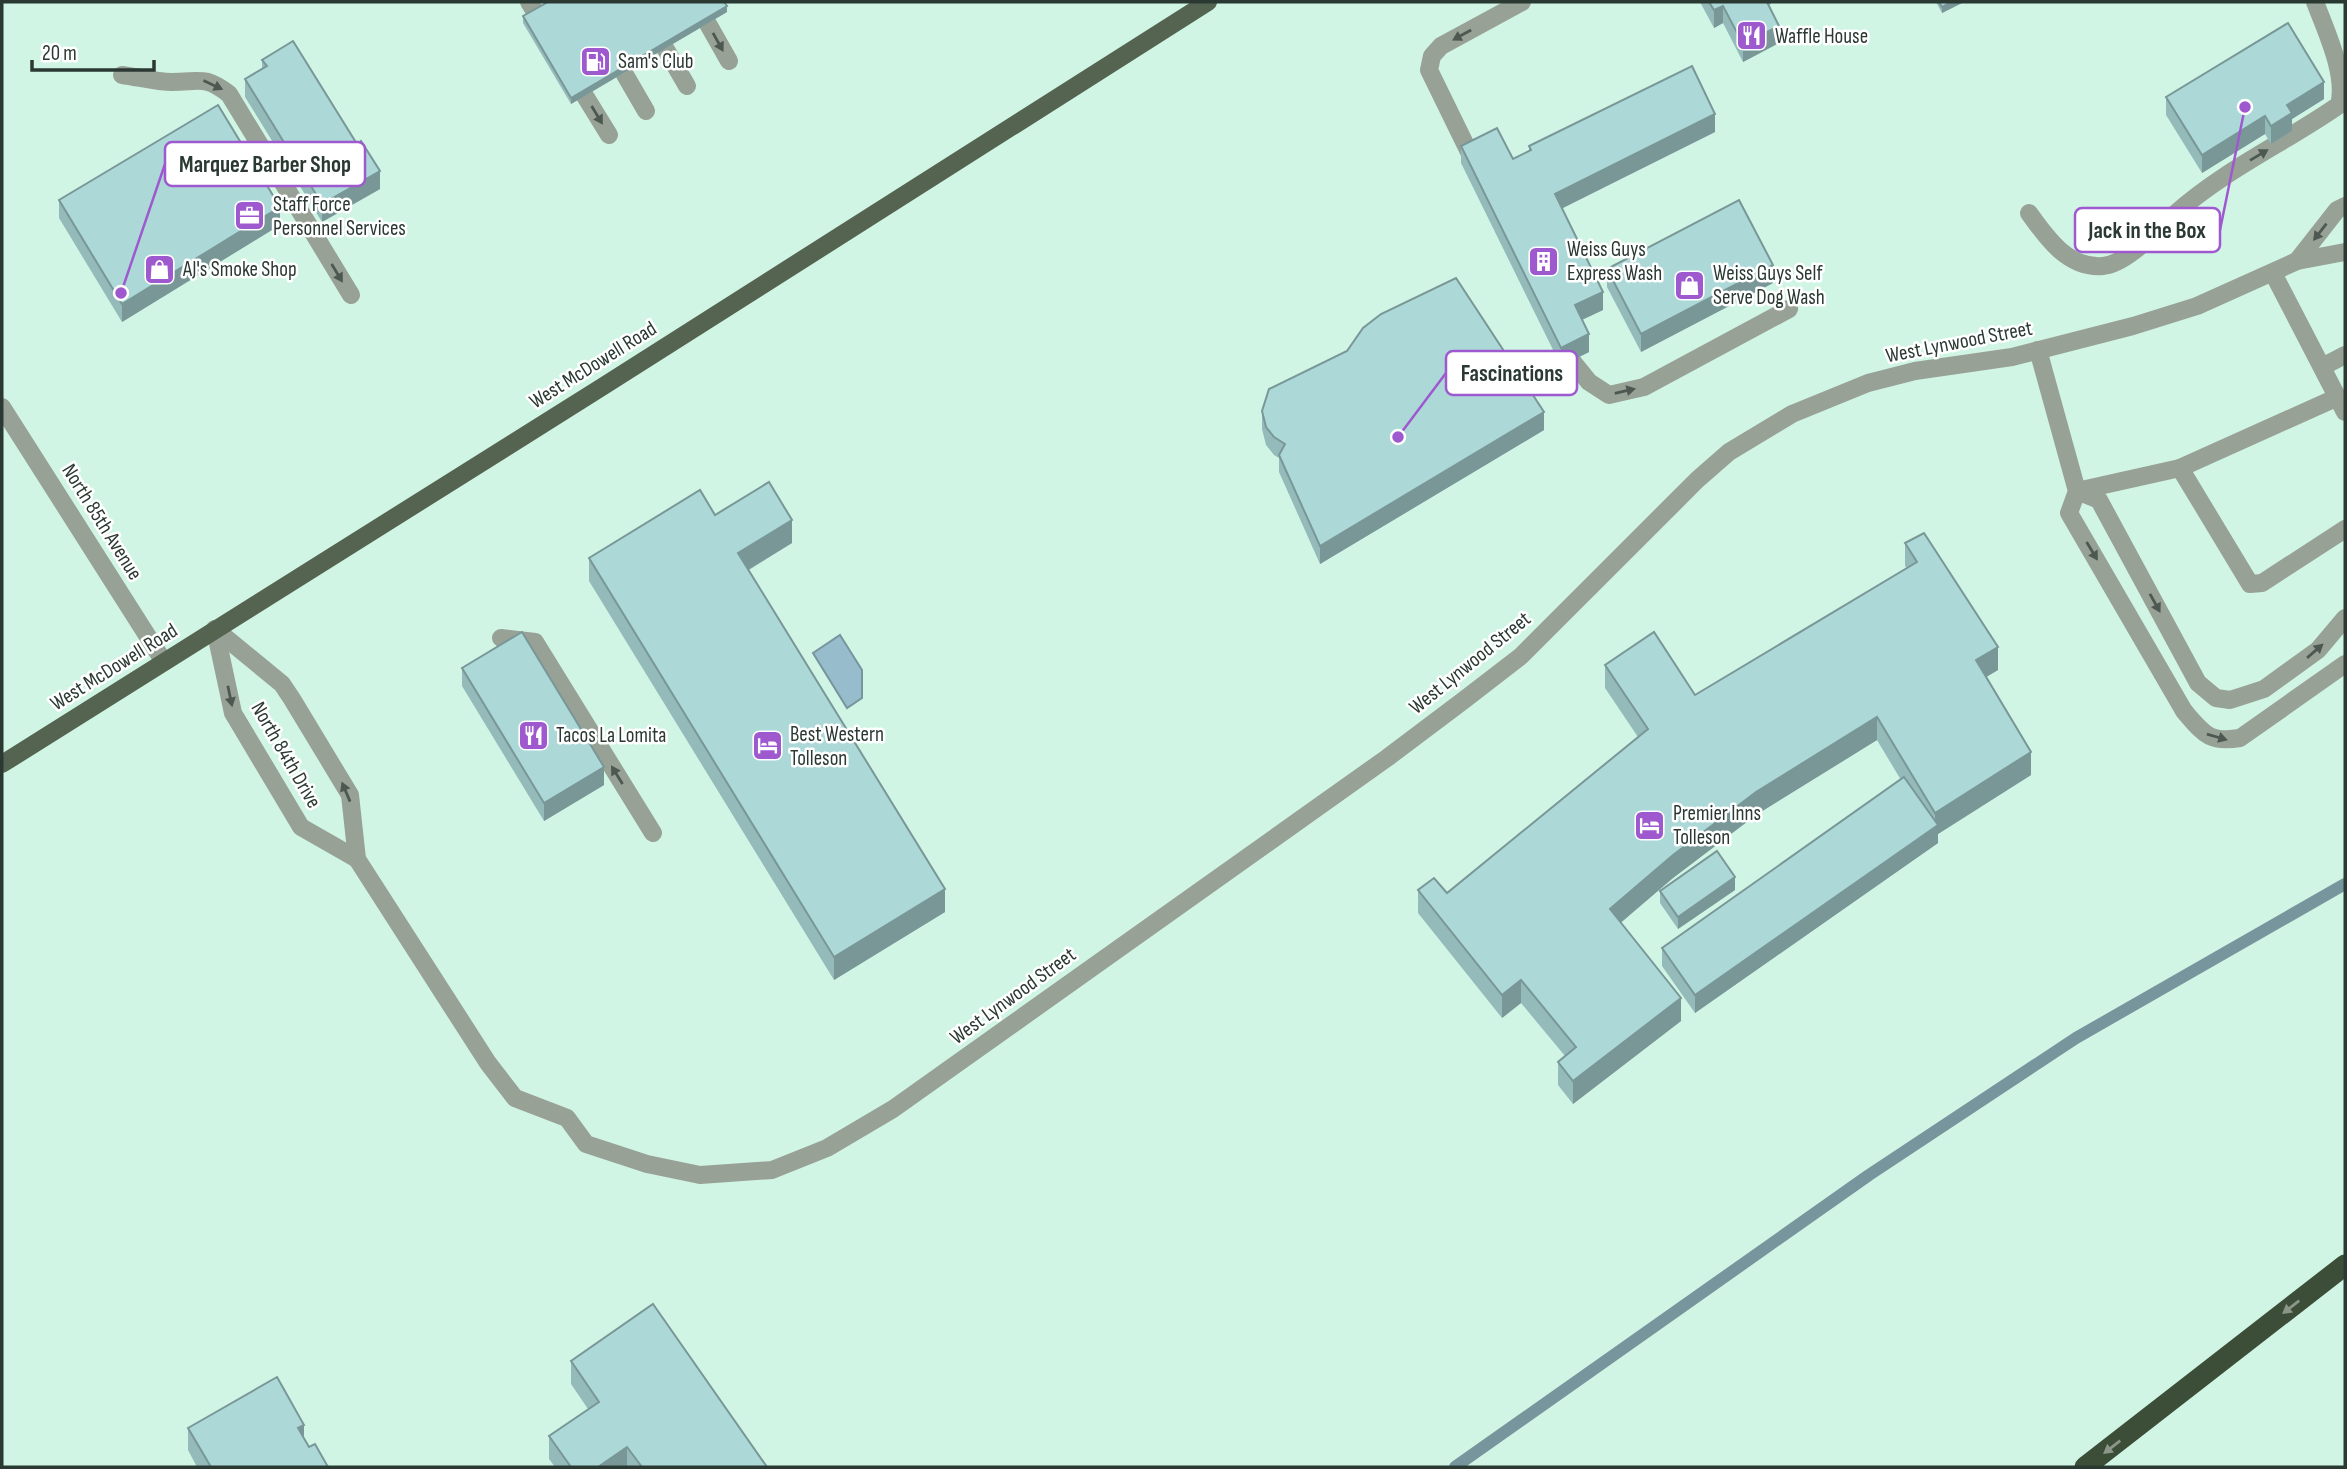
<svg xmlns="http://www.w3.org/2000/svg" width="2347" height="1469" font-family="'Sofia Sans Condensed',sans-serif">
  <rect width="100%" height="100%" fill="#d1f5e5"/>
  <!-- water -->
  <path fill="#97bccb" stroke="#77959d" stroke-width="2" d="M840,635L862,670V698L847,708L813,653Z"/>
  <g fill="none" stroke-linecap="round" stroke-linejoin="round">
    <!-- stream -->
    <path stroke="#77959d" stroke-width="12" d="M1455,1467L1869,1175L2076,1038L2345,884"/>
    <!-- service -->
    <g stroke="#98a196" stroke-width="18">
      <path d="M529,2L537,15"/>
      <path d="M708,24L729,61"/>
      <path d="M665,48L687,86"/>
      <path d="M624,73L646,111"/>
      <path d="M122,75C138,77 156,82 172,82C200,82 204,75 229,94L351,295"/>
      <path d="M585,96L609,135"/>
      <path d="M1472,158L1429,70L1432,56L1441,46L1522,2"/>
      <path d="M2029,213C2046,237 2068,269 2103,266C2127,264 2158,229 2175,214C2224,170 2286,142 2339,105C2347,75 2326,31 2315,2"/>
      <path d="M2273,273L2345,412"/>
      <path d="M2038,350L2077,491L2069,513L2184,711C2204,734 2209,743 2240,738L2345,664"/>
      <path d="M1572,361L1589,382L1609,395L1644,387L1789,309"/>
      <path d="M2322,367L2345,355"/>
      <path d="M2180,468L2250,584L2262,583L2345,529"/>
      <path d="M2077,491L2099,500L2198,683L2216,698L2230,700L2264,689L2318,650L2345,618"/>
      <path d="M2077,491L2180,468L2338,397"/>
      <path d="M501,638L535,642L653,833"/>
    </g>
    <!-- minor -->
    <g stroke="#98a196" stroke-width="18">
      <path d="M2297,261L2337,210L2345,206"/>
      <path d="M2,407L164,662"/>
      <path d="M215,629L282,684L292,699L350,795L357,859L488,1063L515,1098L567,1118L586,1144L647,1164L700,1175L772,1170L827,1148L893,1109L1387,758L1464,700L1521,656L1697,480L1729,452L1792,414L1868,383L1915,371L2012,357L2133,326L2197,306L2297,261L2345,252"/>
      <path d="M215,629L233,713L301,827L357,859"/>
    </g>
    <!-- primary -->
    <path stroke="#556450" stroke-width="18" d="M2,764L602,387L1208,2"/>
    <!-- motorway -->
    <path stroke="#3d4e38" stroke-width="21" d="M2085,1467L2345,1265"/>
  </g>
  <!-- wall -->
  <g fill="#95baba">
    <path d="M1700,2H1771V4L1769,5L1779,43L1743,62L1723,23L1714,28Z"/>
    <path d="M1936,2H1964L1942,13Z"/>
    <path d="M727,12L571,104L523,23V16Z"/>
    <path d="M262,60L380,189L322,222L245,97V79L262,68Z"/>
    <path d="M2166,97L2324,99L2292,119V131L2271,144L2265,134L2202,173L2166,115Z"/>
    <path d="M1715,132L1562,208L1603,310L1582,320L1589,352L1561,366L1461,163V146L1513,159L1529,151V146Z"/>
    <path d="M59,200L280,225L122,322L59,218Z"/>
    <path d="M1607,269L1773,283L1641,352L1607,287Z"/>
    <path d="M1262,411L1544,430L1320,564L1279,472V458L1274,455L1266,445L1262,429Z"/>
    <path d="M715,515L792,543L749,570L945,912L834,980L589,581V558Z"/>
    <path d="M1905,543L1998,670L1986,677L2031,775L1938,834V843L1695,1013L1662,966V948L1901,780L1877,740L1756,815L1673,878L1621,922L1681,1021L1573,1104L1558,1085V1062L1565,1056L1521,1003L1502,1018L1418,913V890L1447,893L1638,737L1605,688V665L1695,695L1907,568L1905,566Z"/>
    <path d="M462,668L604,785L544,821L462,686Z"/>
    <path d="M1735,890L1678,929L1660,903V891Z"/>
    <path d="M571,1361L767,1467H555L549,1459V1436L588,1409L571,1384Z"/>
    <path d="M188,1428L304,1439L309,1447L328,1467H197L188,1450Z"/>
  </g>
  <!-- shaded-wall -->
  <g fill="#799797">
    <path d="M1952,2H1964L1942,13V7Z"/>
    <path d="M727,6V12L571,104V98Z"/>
    <path d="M1723,6V23L1714,28V10Z"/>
    <path d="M1779,26V43L1743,62V44Z"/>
    <path d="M2324,82V99L2292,119V131L2271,144V126L2287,105Z"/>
    <path d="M1715,114V132L1555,212V194Z"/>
    <path d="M2265,116V134L2202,173V155Z"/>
    <path d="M380,171V189L322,222V204Z"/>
    <path d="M280,207V225L122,322V304Z"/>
    <path d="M1773,265V283L1641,352V334Z"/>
    <path d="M1603,292V310L1575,323V305Z"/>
    <path d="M1589,334V352L1561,366V348Z"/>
    <path d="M1544,412V430L1320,564V546Z"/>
    <path d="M792,520V543L738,576V553Z"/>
    <path d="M1998,647V670L1976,683V660Z"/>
    <path d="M1877,717V740L1756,815L1673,878L1610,932V909L1673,855L1756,792Z"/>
    <path d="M2031,752V775L1938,834V843L1695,1013V995L1935,827V813Z"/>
    <path d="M604,767V785L544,821V803Z"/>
    <path d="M1735,877V890L1678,929V917Z"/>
    <path d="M945,889V912L834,980V957Z"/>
    <path d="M1521,980V1003L1502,1018V995Z"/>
    <path d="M1681,998V1021L1573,1104V1081Z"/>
    <path d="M304,1425V1448L298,1428Z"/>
    <path d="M627,1447V1467H598Z"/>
  </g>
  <!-- building -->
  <g fill="#add8d8" stroke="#799797" stroke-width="2">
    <path d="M548,2H724L727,6L571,98L523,16Z"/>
    <path d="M1709,2H1767L1779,26L1743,44L1723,6L1714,10Z"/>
    <path d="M1939,2H1952L1942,7Z"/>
    <path d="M2288,23L2324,82L2287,105L2292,113L2271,126L2265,116L2202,155L2166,97Z"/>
    <path d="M293,41L357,144L361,141L380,171L322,204L245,79L267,66L262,60Z"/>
    <path d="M1692,66L1715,114L1555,194L1603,292L1575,305L1589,334L1561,348L1461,146L1497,128L1513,159L1531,150L1529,146Z"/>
    <path d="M218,105L280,207L122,304L59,200Z"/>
    <path d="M1739,200L1773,265L1641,334L1607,269Z"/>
    <path d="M1456,278L1544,412L1320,546L1279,455L1285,444L1274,437L1266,427L1262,411L1269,389L1347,351L1363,328L1381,314Z"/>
    <path d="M769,482L792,520L738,553L945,889L834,957L589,558L700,490L715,515Z"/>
    <path d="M1924,533L1998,647L1976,660L2031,752L1935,813L1877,717L1756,792L1673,855L1610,909L1681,998L1573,1081L1558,1062L1576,1047L1521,980L1502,995L1418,890L1434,878L1447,893L1648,729L1605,665L1654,632L1695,695L1917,562L1905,543Z"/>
    <path d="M522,632L604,767L544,803L462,668Z"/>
    <path d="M1904,777L1938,825L1695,995L1662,948Z"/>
    <path d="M1717,851L1735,877L1678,917L1660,891Z"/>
    <path d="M653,1304L767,1467H642L627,1447L598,1467H571L549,1436L599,1402L571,1361Z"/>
    <path d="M277,1377L304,1425L298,1428L309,1447L315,1444L328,1467H211L188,1428Z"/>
  </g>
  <!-- one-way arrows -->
  <defs><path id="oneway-solid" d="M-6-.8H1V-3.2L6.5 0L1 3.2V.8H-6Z" transform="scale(1.75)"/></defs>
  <g fill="#4c5851">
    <use href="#oneway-solid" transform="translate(1462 35) rotate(151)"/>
    <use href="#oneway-solid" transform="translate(718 42) rotate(61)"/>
    <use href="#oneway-solid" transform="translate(213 85) rotate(25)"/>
    <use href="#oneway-solid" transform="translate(597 115) rotate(59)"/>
    <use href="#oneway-solid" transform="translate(2259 155) rotate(-31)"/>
    <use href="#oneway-solid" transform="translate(2320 232) rotate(128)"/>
    <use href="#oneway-solid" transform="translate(337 273) rotate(59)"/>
    <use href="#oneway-solid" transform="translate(1625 391) rotate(-13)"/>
    <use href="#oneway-solid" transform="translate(2092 551) rotate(59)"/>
    <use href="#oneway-solid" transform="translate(2155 603) rotate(61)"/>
    <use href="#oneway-solid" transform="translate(2315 651) rotate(-41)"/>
    <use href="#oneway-solid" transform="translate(230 696) rotate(78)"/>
    <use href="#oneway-solid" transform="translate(2217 737) rotate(16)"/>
    <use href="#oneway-solid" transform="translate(617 775) rotate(-122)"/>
    <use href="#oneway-solid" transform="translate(346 792) rotate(-113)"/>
  </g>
  <g fill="#8b9588">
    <use href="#oneway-solid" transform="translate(2291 1307) rotate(142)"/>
    <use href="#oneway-solid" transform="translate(2112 1447) rotate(142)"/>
  </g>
  <!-- icons -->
  <defs>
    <symbol id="restaurant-square" viewBox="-11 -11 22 22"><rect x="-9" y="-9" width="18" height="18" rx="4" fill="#9f59ce" stroke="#fff"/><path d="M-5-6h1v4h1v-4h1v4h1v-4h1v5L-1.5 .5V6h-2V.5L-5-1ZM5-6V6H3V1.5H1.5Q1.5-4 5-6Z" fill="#fff"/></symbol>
    <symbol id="fuel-square" viewBox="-11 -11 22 22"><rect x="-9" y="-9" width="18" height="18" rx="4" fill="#9f59ce" stroke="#fff"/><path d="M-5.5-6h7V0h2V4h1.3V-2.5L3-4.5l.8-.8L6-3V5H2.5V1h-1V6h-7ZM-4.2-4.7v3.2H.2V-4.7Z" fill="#fff"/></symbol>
    <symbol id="office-square" viewBox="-11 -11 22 22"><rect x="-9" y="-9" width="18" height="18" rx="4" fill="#9f59ce" stroke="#fff"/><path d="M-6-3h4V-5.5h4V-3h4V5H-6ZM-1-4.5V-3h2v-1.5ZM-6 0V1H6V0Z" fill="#fff"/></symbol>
    <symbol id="building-square" viewBox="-11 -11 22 22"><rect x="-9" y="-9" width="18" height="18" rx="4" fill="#9f59ce" stroke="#fff"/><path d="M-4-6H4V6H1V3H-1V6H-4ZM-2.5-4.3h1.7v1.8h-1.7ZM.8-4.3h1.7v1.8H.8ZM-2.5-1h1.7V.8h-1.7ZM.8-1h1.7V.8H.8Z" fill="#fff"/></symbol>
    <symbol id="shop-square" viewBox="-11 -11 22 22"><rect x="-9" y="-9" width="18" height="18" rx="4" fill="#9f59ce" stroke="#fff"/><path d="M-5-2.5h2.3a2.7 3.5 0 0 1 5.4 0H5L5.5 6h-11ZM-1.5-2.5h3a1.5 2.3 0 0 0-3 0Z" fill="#fff"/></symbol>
    <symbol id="hotel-square" viewBox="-11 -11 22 22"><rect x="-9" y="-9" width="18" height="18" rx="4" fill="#9f59ce" stroke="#fff"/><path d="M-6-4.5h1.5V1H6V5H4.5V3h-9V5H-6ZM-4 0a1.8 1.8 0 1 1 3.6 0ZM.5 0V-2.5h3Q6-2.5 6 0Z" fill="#fff"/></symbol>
  </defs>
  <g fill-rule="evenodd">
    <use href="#restaurant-square" x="1734" y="18" width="35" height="35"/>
    <use href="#fuel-square" x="578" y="44" width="35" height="35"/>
    <use href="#office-square" x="232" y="198" width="35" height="35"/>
    <use href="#building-square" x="1526" y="244" width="35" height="35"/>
    <use href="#shop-square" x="142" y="252" width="35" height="35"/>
    <use href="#shop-square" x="1672" y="268" width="35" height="35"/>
    <use href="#restaurant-square" x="516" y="718" width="35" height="35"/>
    <use href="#hotel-square" x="750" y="728" width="35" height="35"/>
    <use href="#hotel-square" x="1632" y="808" width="35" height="35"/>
  </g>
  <g text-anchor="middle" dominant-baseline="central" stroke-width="5" stroke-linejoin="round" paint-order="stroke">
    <!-- poi labels -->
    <g font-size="21" fill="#2b3933" stroke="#fff" text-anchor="start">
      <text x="1775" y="36">Waffle House</text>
      <text x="618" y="61">Sam's Club</text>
      <text x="273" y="204">Staff Force<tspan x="273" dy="24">Personnel Services</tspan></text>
      <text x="1567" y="249">Weiss Guys<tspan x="1567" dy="24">Express Wash</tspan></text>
      <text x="183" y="269">AJ's Smoke Shop</text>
      <text x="1713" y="273">Weiss Guys Self<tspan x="1713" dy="24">Serve Dog Wash</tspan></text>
      <text x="790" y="734">Best Western<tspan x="790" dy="24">Tolleson</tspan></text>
      <text x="556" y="735">Tacos La Lomita</text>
      <text x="1673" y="813">Premier Inns<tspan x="1673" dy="24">Tolleson</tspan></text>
    </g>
    <!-- street labels -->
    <g font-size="21" fill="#2b3933" stroke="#fff">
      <text transform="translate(1959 342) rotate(-11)">West Lynwood Street</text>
      <text transform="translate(593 365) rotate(-32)">West McDowell Road</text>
      <text transform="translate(102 522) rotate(58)">North 85th Avenue</text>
      <text transform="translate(1470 663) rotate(-39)">West Lynwood Street</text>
      <text transform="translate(114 667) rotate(-32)">West McDowell Road</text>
      <text transform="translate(286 755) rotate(60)">North 84th Drive</text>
      <text transform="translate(1013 996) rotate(-36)">West Lynwood Street</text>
    </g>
  </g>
  <!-- callouts -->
  <path fill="none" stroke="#9f59ce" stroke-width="2.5" d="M121 293L165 164M2245 107L2220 230M1398 437L1446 373"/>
  <g fill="#9f59ce" stroke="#fff" stroke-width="2.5">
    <circle cx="121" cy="293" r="7"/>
    <circle cx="2245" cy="107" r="7"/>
    <circle cx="1398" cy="437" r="7"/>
  </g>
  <g fill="#fff" stroke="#9f59ce" stroke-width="2.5">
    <rect x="165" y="142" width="200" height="44" rx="7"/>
    <rect x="2075" y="208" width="145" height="44" rx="7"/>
    <rect x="1446" y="351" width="131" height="44" rx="7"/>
  </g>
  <g font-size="23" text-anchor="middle" font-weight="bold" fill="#2b3933">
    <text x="265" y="172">Marquez Barber Shop</text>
    <text x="2147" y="238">Jack in the Box</text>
    <text x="1512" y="381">Fascinations</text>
  </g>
  <!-- border -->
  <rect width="2347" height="1469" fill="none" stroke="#2b3933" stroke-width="7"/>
  <!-- scale -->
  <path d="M32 60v10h122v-10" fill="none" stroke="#2b3933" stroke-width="3.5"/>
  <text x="42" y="60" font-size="21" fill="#2b3933" stroke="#ffffff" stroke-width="5" paint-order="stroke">20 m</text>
</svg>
